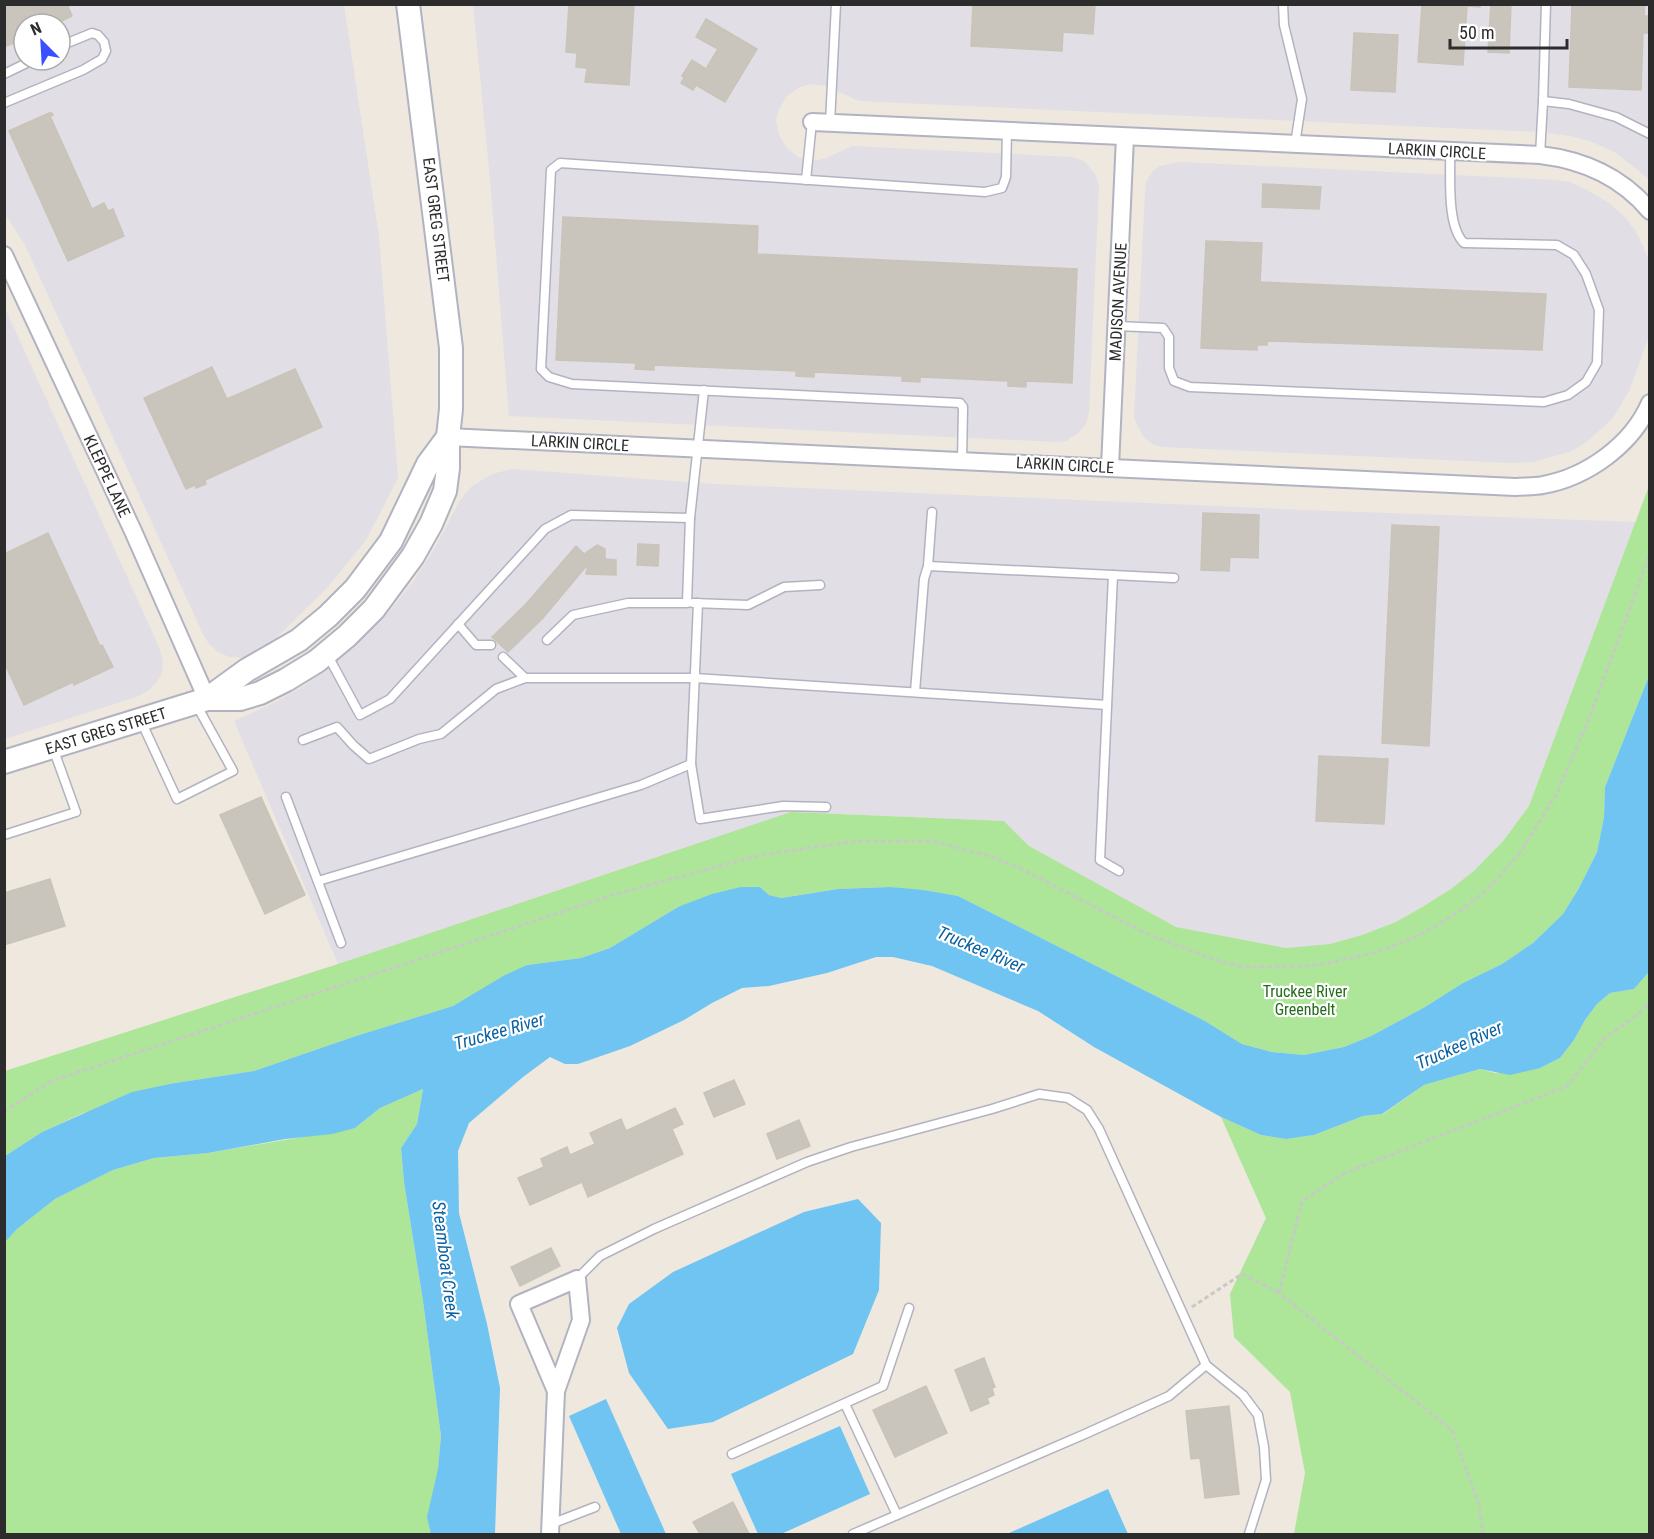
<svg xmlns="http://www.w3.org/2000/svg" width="1654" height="1539" font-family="'Roboto Condensed',sans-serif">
  <rect width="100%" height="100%" fill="#eee8de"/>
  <!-- industrial -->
  <g fill="#e1dee6" fill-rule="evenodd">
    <path d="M4,5H344L379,237L398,478L366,540L327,588L276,638L257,652L244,658L229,657L218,652L209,644L202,632L25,245L5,214ZM24,24H60V60H24Z"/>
    <path d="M473,5H1649V179L1616,153L1592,142L1571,136L1538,132L859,101L826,86L810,84L798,88L787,96L779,109L776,121L779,135L787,148L798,157L813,161L827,158L852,146L1073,157L1085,162L1095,174L1099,185L1089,412L1086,424L1078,433L1066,441L1056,442L509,416L490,179Z"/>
    <path d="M1181,162L1555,180L1570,182L1589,191L1609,203L1625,217L1637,233L1650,262L1649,336L1630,389L1621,405L1612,419L1584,444L1569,452L1533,462L1511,463L1162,447L1152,444L1143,436L1134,418L1145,193L1146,182L1152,172L1159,166Z"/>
    <path d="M4,306L159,647L163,661L162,673L156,683L149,690L139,696L5,739Z"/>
    <path d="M512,469L713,484L1304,510L1636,522L1529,806L1504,840L1475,870L1451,889L1396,922L1362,935L1330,944L1286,948L1176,927L1029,846L1004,821L791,812L338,964L234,721L278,701L305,685L347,652L385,617L412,583L436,546L460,500L472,486L492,474Z"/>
  </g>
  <!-- green -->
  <g fill="#ade599">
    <path d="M1649,486V676L1605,787L1604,817L1597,852L1579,888L1563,914L1533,943L1502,964L1463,983L1425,1007L1371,1036L1344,1047L1304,1055L1272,1052L1242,1044L1205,1021L958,896L890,887L838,889L780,898L769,895L760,887L678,907L610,948L581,958L527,965L453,1006L356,1036L254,1071L175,1083L81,1114L42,1132L5,1156V1071L338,964L791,812L1004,821L1029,846L1176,927L1286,948L1330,944L1362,935L1396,922L1422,907L1451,889L1475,870L1504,840L1529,806Z"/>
    <path d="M1649,972V1534H1294L1305,1473L1290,1392L1234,1337L1230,1294L1266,1218L1221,1117L1261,1135L1286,1139L1314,1135L1363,1116L1383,1114L1424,1085L1455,1076L1480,1069L1495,1073L1540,1068L1560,1058L1574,1040L1585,1020L1597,1004L1610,993L1634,989Z"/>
    <path d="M423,1089L417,1124L401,1148L404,1182L423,1301L441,1436L433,1534H5L4,1242L17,1229L55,1199L113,1170L154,1158L208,1153L355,1128L380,1108Z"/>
  </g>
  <!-- water -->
  <g fill="#6fc4f2">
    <path d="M1649,676V972L1634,989L1610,993L1597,1004L1585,1020L1574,1040L1560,1058L1540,1068L1510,1075L1480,1069L1455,1076L1424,1085L1382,1114L1363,1116L1314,1135L1286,1139L1261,1135L1221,1117L1094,1047L1038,1011L932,966L893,957H876L827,973L769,986L742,988L712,1003L684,1020L630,1046L578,1064H565L550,1057L523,1077L469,1123L458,1151L459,1213L487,1324L500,1388L495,1534H431L427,1517L438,1469L441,1436L423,1301L404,1182L401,1148L417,1124L423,1089L380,1108L355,1128L332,1134L285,1139L208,1153L154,1158L113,1170L55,1199L17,1229L5,1242V1156L42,1132L132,1092L175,1083L254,1071L356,1036L453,1006L505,975L527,965L581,958L610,948L678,907L712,894L741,887H760L769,895L781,898L838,889L890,887L923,890L958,896L1205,1021L1242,1044L1272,1052L1304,1055L1344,1047L1371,1036L1425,1007L1463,983L1502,964L1533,943L1563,914L1579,888L1597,852L1604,817L1605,787Z"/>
    <path d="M858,1199L881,1223L879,1290L853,1354L713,1422L668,1429L629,1373L617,1328L629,1304L673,1272L804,1212Z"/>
    <path d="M606,1399L666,1534H621L569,1416Z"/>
    <path d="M840,1426L870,1494L781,1534H758L731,1474Z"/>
    <path d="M1108,1489L1128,1534H1007Z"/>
  </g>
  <!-- building -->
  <g fill="#c9c5bd" stroke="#c9c4b7" stroke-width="1.5">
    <path d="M4,4H67L72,16L56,24H24V39L4,47Z"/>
    <path d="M569,4H634L629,85L585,82L587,68L576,67L577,53L566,52Z"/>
    <path d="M973,4H1095L1093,34L1063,32L1062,51L971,46Z"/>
    <path d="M1422,4H1480V7L1467,6L1463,65L1418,62Z"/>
    <path d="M1491,4H1511L1509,53L1488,52Z"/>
    <path d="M1572,4H1645L1644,16H1650V33H1643L1641,90L1569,87Z"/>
    <path d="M706,19L757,49L725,102L696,85L693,90L681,83L684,78L682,76L692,60L706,69L718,49L696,37Z"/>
    <path d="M1354,33L1398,35L1395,92L1351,90Z"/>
    <path d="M49,113H52L53,115L50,116L92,209L104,203L108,211L113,209L124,236L68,261L9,131Z"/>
    <path d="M1263,184L1321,187L1319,209L1262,207Z"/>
    <path d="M563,217L758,226L757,254L1077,269L1072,383L1026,381V387L1008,386V381L920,377V382L902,381V376H898L814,372V377L796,376V371L654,365V370L635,369L636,363L556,360Z"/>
    <path d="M1206,241L1262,243L1260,282L1546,294L1542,350L1267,341V345H1257V350L1201,348Z"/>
    <path d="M212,367L227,399L295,369L322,427L205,480L206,484L196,488L195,485L186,489L144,398Z"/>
    <path d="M1203,513L1259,515L1258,558L1230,557L1229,571L1201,570Z"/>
    <path d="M1392,525L1439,527L1429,746L1382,743Z"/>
    <path d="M48,533L100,646L102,645L113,667L74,685L73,682L24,705L4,662V554Z"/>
    <path d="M638,544L659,545L658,566L637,565Z"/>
    <path d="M597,545L605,549V559L616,560V575L586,574L588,564L543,618L527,603L576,546L584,554Z"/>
    <path d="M527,603L543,618L508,652L492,637Z"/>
    <path d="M1319,756L1388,759L1384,824L1316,821Z"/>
    <path d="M261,797L305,895L265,914L220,815Z"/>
    <path d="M50,879L65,926L4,945V893Z"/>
    <path d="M734,1080L745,1104L714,1117L704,1093Z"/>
    <path d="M675,1108L683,1124L672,1129L683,1154L588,1197L582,1182L530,1205L518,1178L544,1167L541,1159L567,1147L570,1155L595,1144L590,1133L621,1119L626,1131Z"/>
    <path d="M799,1120L810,1146L777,1159L767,1134Z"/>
    <path d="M551,1248L560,1266L520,1286L511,1267Z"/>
    <path d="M984,1358L995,1387L992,1388L994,1395L987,1398L989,1403L971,1411L955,1370Z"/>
    <path d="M926,1386L947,1433L895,1457L873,1410Z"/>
    <path d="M1229,1406L1239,1494L1205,1498L1200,1458L1191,1459L1186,1411Z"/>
    <path d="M733,1502L749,1534H700L693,1522Z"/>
  </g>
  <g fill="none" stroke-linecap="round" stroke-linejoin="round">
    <defs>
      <g id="service">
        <path d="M1283,4L1284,25L1302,99L1295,144"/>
        <path d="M4,74L33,60"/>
        <path d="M1543,101L1546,4"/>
        <path d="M4,103L83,70L102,59L106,51L104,42L98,35L92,33L60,46"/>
        <path d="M830,123L836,4"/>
        <path d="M1540,155L1543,101L1569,104L1616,117L1650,134"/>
        <path d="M806,180L812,122"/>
        <path d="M1117,326L1163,328L1169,337V368L1174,381L1190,387L1544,402L1568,395L1586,382L1597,363L1599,310L1586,274L1574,255L1557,245L1464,243C1446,225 1451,176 1450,151"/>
        <path d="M962,461L963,407L960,403L572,384L549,377L541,369L551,170L560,163L985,192L1002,188L1006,177L1007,131"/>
        <path d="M928,566L932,512"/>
        <path d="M1113,575L1100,860L1119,871"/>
        <path d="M693,603L748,605L784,587L820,585"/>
        <path d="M458,624L476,645H491"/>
        <path d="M547,640L573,615L628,603H687L690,518"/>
        <path d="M327,654L360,715L390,699L545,529L571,515L690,518L704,390"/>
        <path d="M503,657L525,678"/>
        <path d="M915,692L924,579L928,566L1174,578"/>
        <path d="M141,721L177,799L233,771L196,704"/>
        <path d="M303,740L337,727L353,745L369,759L419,739L441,734L496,689L525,678H695L1107,705"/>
        <path d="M691,764L700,819L783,806L826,807"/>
        <path d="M286,797L341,943"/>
        <path d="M4,835L76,812L53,748"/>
        <path d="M318,881L641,785L691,764L698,603"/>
        <path d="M577,1279L600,1256L654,1229L807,1162L851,1147L992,1109L1039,1094L1068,1098L1087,1110L1099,1129L1206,1365"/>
        <path d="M845,1404L897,1515"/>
        <path d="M732,1454L883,1386L909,1308"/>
        <path d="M551,1524L595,1507"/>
        <path d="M853,1534L1085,1434L1169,1396L1206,1365L1243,1395L1258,1415L1264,1447L1266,1480L1249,1534"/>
      </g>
      <g id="minor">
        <path d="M812,122L1540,155C1583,160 1621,176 1650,211"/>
        <path d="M4,255L133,531L207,699"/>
        <path d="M448,437L1515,487C1524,486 1534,487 1543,485C1587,477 1632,445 1650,403"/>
        <path d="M1110,467L1125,137"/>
        <path d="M550,1534L556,1391L581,1320L577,1279L519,1304L556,1391"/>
      </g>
      <g id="secondary">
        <path d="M207,699L247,670L299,640L328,616L355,589L391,541L428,464L448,437"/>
        <path d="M4,762L207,699H240L260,693L286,680L317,661L347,636L374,609L413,556L431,524L445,491L448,468V437L451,409V348L408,4"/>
      </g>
    </defs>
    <!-- service casing -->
    <use href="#service" stroke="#b2b3c0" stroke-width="11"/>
    <!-- minor casing -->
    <use href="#minor" stroke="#b2b3c0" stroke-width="20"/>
    <!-- secondary casing -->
    <use href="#secondary" stroke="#b2b3c0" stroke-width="26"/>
    <!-- path -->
    <g stroke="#c8c8c8" stroke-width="3" stroke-dasharray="4.5 3" stroke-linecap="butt">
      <path d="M4,1112L51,1081L616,894L761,855L857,841H932L986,855L1020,868L1145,933L1216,960L1243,967H1289L1325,964L1377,952L1420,935L1462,910L1491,886L1522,850L1557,793L1588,721L1650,554"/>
      <path d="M1279,1293L1302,1201L1345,1173L1567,1086L1605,1038L1637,1015L1650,1002"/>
      <path d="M1192,1307L1242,1274L1279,1293L1452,1430L1479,1505L1483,1534"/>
    </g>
    <!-- service -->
    <use href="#service" stroke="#fff" stroke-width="8"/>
    <!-- minor -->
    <use href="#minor" stroke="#fff" stroke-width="16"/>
    <!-- secondary -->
    <use href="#secondary" stroke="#fff" stroke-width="22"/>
  </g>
  <g text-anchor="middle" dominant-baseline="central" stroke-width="4.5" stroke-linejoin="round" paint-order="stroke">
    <!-- street labels -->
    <g font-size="16" fill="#2c2c2c" stroke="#fff">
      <text transform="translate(1437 151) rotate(3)">LARKIN CIRCLE</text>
      <text transform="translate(436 220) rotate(83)">EAST GREG STREET</text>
      <text transform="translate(1118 302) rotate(-87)">MADISON AVENUE</text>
      <text transform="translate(580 443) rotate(3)">LARKIN CIRCLE</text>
      <text transform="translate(1065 465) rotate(3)">LARKIN CIRCLE</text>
      <text transform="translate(107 476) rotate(65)">KLEPPE LANE</text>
      <text transform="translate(106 731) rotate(-17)">EAST GREG STREET</text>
    </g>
    <!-- park labels -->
    <g font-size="16" fill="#236c19" stroke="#fff">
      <text x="1305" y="991">Truckee River<tspan x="1305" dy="18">Greenbelt</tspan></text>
    </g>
    <!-- water labels -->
    <g font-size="18" font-style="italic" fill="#0a61a2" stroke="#fff">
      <text transform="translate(981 949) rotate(23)">Truckee River</text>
      <text transform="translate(499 1031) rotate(-16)">Truckee River</text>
      <text transform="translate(1459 1045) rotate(-24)">Truckee River</text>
      <text transform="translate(446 1260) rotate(83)">Steamboat Creek</text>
    </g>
  </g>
  <!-- border -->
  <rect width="1654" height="1539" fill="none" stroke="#2c2c2c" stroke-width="12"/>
  <!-- north arrow -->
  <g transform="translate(42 42) rotate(336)"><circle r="28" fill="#ffffff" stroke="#ababab" stroke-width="1.5"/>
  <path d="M0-4.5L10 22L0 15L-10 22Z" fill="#3a4ffe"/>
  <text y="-9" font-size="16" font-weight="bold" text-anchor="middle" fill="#2c2c2c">N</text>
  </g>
  <!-- scale -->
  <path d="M1450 39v9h117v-9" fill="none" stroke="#2c2c2c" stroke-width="3"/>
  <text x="1459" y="39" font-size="18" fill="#2c2c2c" stroke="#ffffff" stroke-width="4.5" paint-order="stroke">50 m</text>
</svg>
